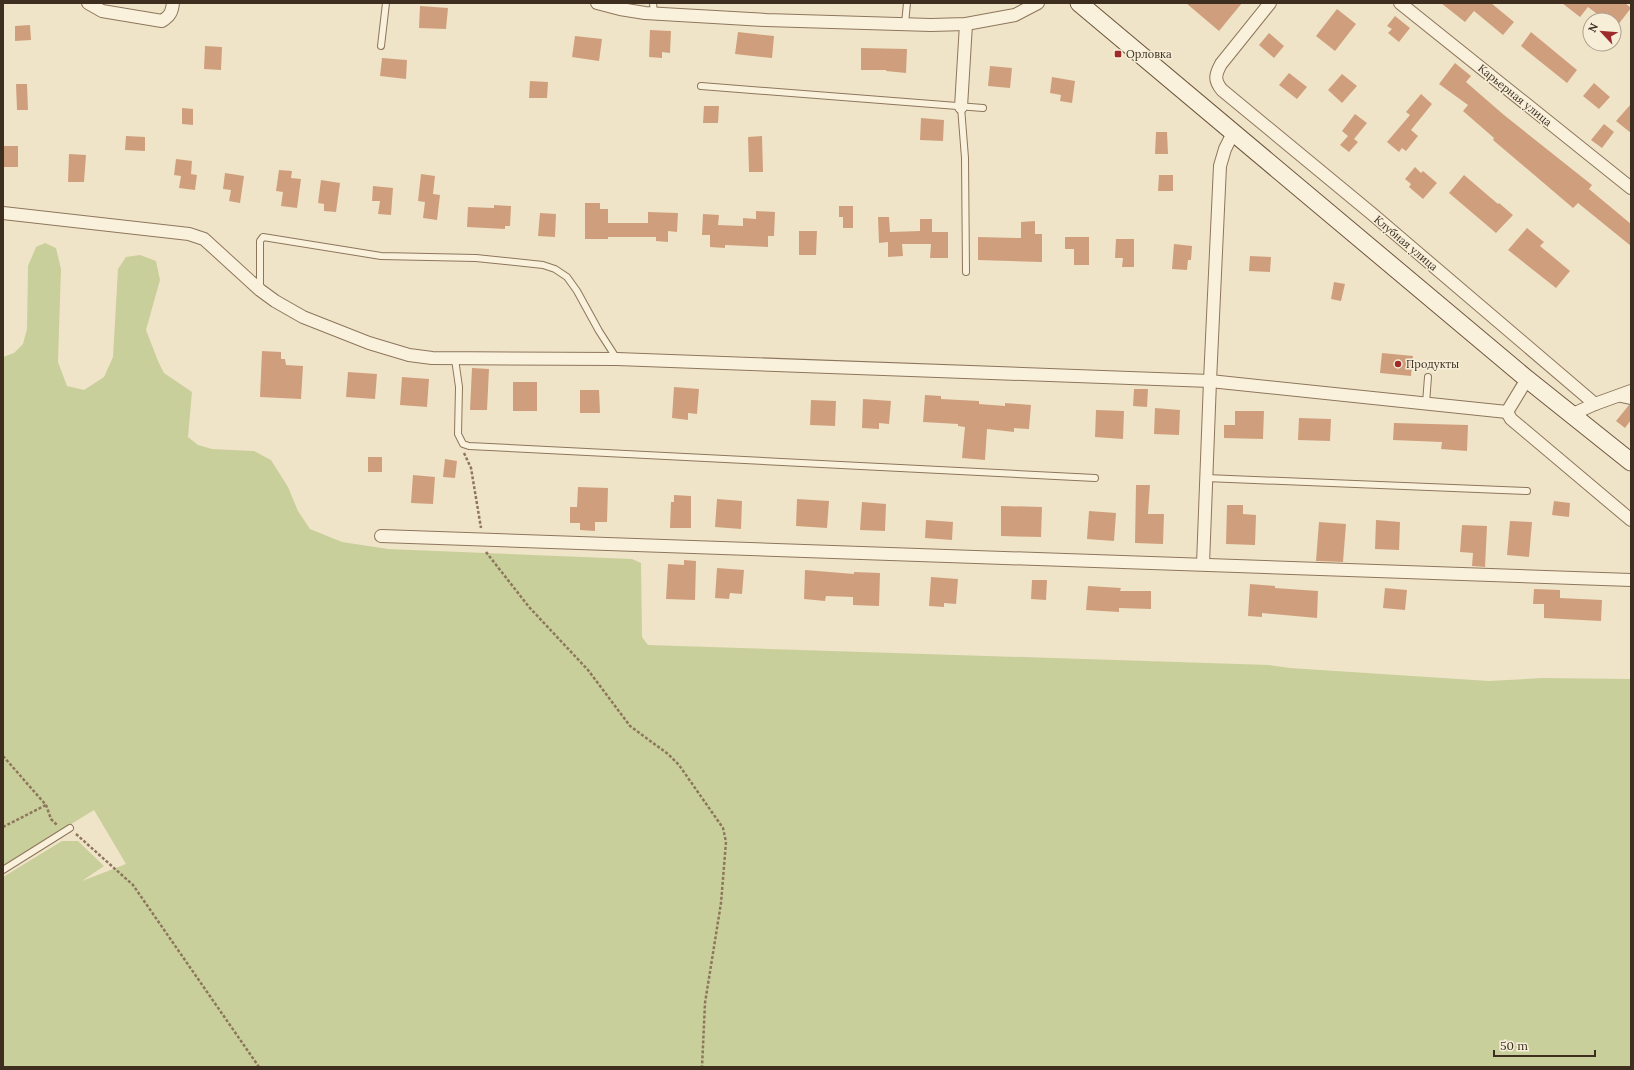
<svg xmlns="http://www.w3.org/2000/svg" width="1634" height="1070" font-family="Lora,serif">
  <rect width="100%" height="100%" fill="#f0e4c8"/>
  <!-- green -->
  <path fill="#c9cf9b" d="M45,243L56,248L61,269L58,362L67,386L84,390L104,377L113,357L118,269L126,257L140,255L156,261L160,280L146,330L158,361L164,373L192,392L188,437L198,445L212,449L254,451L271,460L288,487L298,511L310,529L342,542L388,549L632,559L641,563L642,637L648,645L1269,665L1290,668L1489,681L1542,678L1631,679V1067H3V877L62,841H78L104,866L82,881L126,864L94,810L3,866V357L14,353L23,344L27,329L28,266L36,247Z"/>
  <!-- building -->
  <g fill="#cf9f7d">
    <path d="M1186,3H1242L1219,31Z"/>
    <path d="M1441,3H1491L1514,22L1503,35L1474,11L1465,22Z"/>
    <path d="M1562,3H1625L1631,8L1614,30V20H1605L1588,7L1580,17Z"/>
    <path d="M420,6L448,8L446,29L419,28Z"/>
    <path d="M1337,9L1356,24L1335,51L1316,36Z"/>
    <path d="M1395,16L1410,28L1399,42L1388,33L1392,29L1387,26Z"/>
    <path d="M30,25L31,40L15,41V26Z"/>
    <path d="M650,30L671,31L670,53L662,52V58L649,57Z"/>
    <path d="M738,32L774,36L772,58L735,54Z"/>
    <path d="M1531,32L1577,70L1567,83L1521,46Z"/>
    <path d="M1269,33L1284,46L1274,58L1259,45Z"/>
    <path d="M575,36L602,39L599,61L572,57Z"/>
    <path d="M205,46L222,47L221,70L204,69Z"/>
    <path d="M861,48L907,49L906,73L886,71V70H861Z"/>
    <path d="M382,58L407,60L406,79L380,76Z"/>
    <path d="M1455,63L1471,76L1466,82L1504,115L1592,185L1589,189L1631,224V246L1578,203L1573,208L1493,140L1494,138L1463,111L1468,105L1439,84Z"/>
    <path d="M990,66L1012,68L1010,88L988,86Z"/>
    <path d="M1289,73L1307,87L1297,99L1279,85Z"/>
    <path d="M1342,74L1357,86L1342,103L1328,90Z"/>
    <path d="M1052,77L1075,81L1072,103L1060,101L1061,95L1050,93Z"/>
    <path d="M530,81L548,82L547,98H529Z"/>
    <path d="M1594,83L1610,97L1599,109L1583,96Z"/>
    <path d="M16,84H27L28,110H17Z"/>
    <path d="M1421,94L1432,104L1411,130L1418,136L1406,151L1402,148L1399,152L1387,142L1410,115L1406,112Z"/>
    <path d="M1631,104V133L1616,121Z"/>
    <path d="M704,106H719L718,123H703Z"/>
    <path d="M182,108L193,109V125L182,124Z"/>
    <path d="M1355,114L1367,123L1354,139L1358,142L1349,152L1340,145L1348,136L1342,131Z"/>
    <path d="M921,118L944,120L943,141L920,140Z"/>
    <path d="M1604,124L1614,132L1602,148L1591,140Z"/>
    <path d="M1156,132H1167L1168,154H1155Z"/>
    <path d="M126,136L145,137V151L125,150Z"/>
    <path d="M762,136L763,172H749L748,137Z"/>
    <rect x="3" y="146" width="15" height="21"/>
    <path d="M69,154L86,155L84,182H68Z"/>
    <path d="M176,159L192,161L191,174L197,175L195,190L179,188L181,176L174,175Z"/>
    <path d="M1415,167L1421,173L1423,171L1437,183L1423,199L1409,187L1411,184L1405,179Z"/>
    <path d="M279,170L292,171L291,178L301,179L297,208L281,206L283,192L276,191Z"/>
    <path d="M225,173L244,176L240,203L229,201L231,190L223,189Z"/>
    <path d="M421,174L435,176L433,194L440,195L437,220L423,218L425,202L418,201Z"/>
    <path d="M1159,175H1173V191H1158Z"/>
    <path d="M1464,175L1498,204L1499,203L1513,215L1496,233L1449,193Z"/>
    <path d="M321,180L340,183L336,212L324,211V204L318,203Z"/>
    <path d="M373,186L393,188L391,215L378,214L380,201H372Z"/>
    <path d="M585,203H600V209H608V223H648V212L678,213L677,232L668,231V242L656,241V237H608V239H585Z"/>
    <path d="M494,205L511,206L510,226H505V229L467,227L468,207L494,208Z"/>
    <path d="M839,206H853V228H843V217H839Z"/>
    <path d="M756,211L775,212L774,236H768V247L725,245V248L710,247V235H702L703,214L719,215L718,225L743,226V218L756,219Z"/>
    <path d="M540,213L556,214L555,237L538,236Z"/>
    <path d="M878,217H889L890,232L920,231V219H932V232H948V258H930L931,244H902L903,256L888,257V242L879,243Z"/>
    <path d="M1035,221V234H1042V262L978,260V237L1021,238V222Z"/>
    <path d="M1527,228L1544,242L1540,246L1570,271L1556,288L1508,250Z"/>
    <path d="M799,231H817L816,255H799Z"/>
    <path d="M1065,237H1089V265H1074V249H1065Z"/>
    <path d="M1116,239H1134V267H1122L1123,258H1115Z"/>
    <path d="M1174,244L1192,246L1191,260H1188L1187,270L1172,269Z"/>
    <path d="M1250,256L1271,257L1270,272L1249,271Z"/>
    <path d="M1334,282L1345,284L1341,301L1331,299Z"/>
    <path d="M262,351L281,352V359H285L286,365L303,366L301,399L260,397Z"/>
    <path d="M1382,353L1413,356L1411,376L1380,373Z"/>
    <path d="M472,368L489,369L487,410H470Z"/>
    <path d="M348,372L377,374L375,399L346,397Z"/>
    <path d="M402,377L429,379L427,407L400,405Z"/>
    <rect x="513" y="382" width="24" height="29"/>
    <path d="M674,387L699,389L697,414L688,413V420L672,418Z"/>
    <path d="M1134,389H1148L1147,407L1133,406Z"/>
    <path d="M580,390H599L600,413H580Z"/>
    <path d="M925,395L941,396V399L979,401V404L1005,406V403L1031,405L1029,429L1014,428V432L987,429L985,460L962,458L965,427L958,426V424L923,422Z"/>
    <path d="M863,399L891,401L889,424L879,423V429L862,428Z"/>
    <path d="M811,400L836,401L835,426L810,425Z"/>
    <path d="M1629,405H1631V420L1625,428L1616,421Z"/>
    <path d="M1155,408L1180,410L1179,435L1154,434Z"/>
    <path d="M1096,410L1124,411L1123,439L1095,437Z"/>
    <path d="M1235,411H1264L1263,439L1224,438V425H1235Z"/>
    <path d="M1299,418L1331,419L1330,441L1298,440Z"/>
    <path d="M1394,423L1468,425L1467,451L1441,449L1442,442L1393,440Z"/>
    <rect x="368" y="457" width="14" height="15"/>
    <path d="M445,459L457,461L455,478L443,477Z"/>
    <path d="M413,475L435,477L433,504L411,503Z"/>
    <path d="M1136,485H1150L1148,514H1164L1163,544L1135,543Z"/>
    <path d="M578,487L608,488L607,522H595V531L580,530V523H570V507H577Z"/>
    <path d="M674,495L691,496V528H670L671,502H674Z"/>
    <path d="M717,499L742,501L741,529L715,527Z"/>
    <path d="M797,499L829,501L827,528L796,526Z"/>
    <path d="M1554,501L1570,503L1569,517L1552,515Z"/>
    <path d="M862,502L886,504L885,531L860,530Z"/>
    <path d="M1227,505H1243V514L1256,515L1255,545L1226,544Z"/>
    <path d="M1001,506L1042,507L1041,537L1001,536Z"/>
    <path d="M1089,511L1116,513L1114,541L1087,539Z"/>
    <path d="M926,520L953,522L952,540L925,538Z"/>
    <path d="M1376,520L1400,522L1399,550L1375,549Z"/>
    <path d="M1510,521L1532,522L1529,557L1507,555Z"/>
    <path d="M1319,522L1346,524L1343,562L1316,561Z"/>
    <path d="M1462,525L1487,526L1485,567L1472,566L1473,553L1460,552Z"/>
    <path d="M684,560L696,561L695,600L666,599L668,564L684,565Z"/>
    <path d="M717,568L744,570L742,594L730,593L729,599L715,598Z"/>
    <path d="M805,570L854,574V572L880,573L879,606L853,605V597L826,596L825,601L804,599Z"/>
    <path d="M931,577L958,579L956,604L944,603V607L929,606Z"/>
    <path d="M1032,580H1047L1046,600L1031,599Z"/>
    <path d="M1250,584L1275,586V588L1318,591L1317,618L1262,613V617L1248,616Z"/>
    <path d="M1088,586L1121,588L1120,591H1151V609L1119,608V612L1086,610Z"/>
    <path d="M1385,588L1407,590L1405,610L1383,608Z"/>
    <path d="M1534,589L1560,590V598L1602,600L1601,621L1544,618V604H1533Z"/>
  </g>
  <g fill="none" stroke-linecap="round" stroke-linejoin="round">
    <defs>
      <g id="service">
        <path d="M653,3L654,13"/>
        <path d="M905,24L907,3"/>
        <path d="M381,46L386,3"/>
        <path d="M701,86L983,108"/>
        <path d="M961,107L965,158L966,272"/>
        <path d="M260,289V241L263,237L381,256L476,258L543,265L555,269L567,277L577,291L599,331L617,359"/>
        <path d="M455,359L459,387L458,434L463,444L469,446L1095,478"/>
        <path d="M1617,398L1631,401"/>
        <path d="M1426,403L1428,377"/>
        <path d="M1206,478L1527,491"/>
        <path d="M3,870L70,828"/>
      </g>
      <g id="minor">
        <path d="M88,3L102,11L162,21C170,16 172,12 173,3"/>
        <path d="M597,3L620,9L645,13L766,20L931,25L966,24L1015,15L1038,3"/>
        <path d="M1270,3L1221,64C1215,75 1214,80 1222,90L1371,213L1595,404"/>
        <path d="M1400,3L1631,188"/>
        <path d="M961,107L966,24"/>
        <path d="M3,213L189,234L204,239L260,290L275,301L303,317L369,343L409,355L432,358L617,359L1210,381L1507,412"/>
        <path d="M1507,412L1511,419L1631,520"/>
        <path d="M1507,412L1527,379"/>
        <path d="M1573,414L1595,404L1631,391"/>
        <path d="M381,536L1631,580"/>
        <path d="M1203,564L1210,381L1220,166L1225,149L1233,133"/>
      </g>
      <path id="secondary" d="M1079,3L1527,379L1631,462"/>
    </defs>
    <!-- service casing -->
    <use href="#service" stroke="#8d765c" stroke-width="8"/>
    <!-- minor casing -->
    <use href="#minor" stroke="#8d765c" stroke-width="14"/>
    <!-- secondary casing -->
    <use href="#secondary" stroke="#6f573f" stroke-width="19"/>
    <!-- path -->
    <g stroke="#8d765c" stroke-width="2.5" stroke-dasharray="3 2" stroke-linecap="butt">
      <path d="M464,453L471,468L481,528"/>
      <path d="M486,552L529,607L588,670L630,726L668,754L679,765L723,828L726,842L721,903L705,1003L702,1067"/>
      <path d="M3,756L46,805L51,819L58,826"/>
      <path d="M3,827L46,805"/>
      <path d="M76,834L133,885L259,1067"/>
    </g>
    <!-- service -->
    <use href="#service" stroke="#faf1dc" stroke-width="6"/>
    <!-- minor -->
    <use href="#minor" stroke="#faf1dc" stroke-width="12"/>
    <!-- secondary -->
    <use href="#secondary" stroke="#faf1dc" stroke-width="17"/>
  </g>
  <!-- markers -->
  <g fill="#9e2a2b" stroke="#f7eed8" stroke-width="1.5">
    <rect x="1114" y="50" width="8" height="8" rx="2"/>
    <circle cx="1398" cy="364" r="4"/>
  </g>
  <g text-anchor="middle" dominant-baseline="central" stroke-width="3" stroke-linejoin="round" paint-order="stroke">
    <!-- poi labels -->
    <g font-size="11" fill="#3d2e20" stroke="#f7eed8" text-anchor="start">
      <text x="1126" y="54">Орловка</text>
      <text x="1406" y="364">Продукты</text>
    </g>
    <!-- street labels -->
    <g font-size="11" fill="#3d2e20" stroke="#f7eed8">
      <text transform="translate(1515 95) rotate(39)">Карьерная улица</text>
      <text transform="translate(1406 243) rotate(40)">Клубная улица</text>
    </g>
  </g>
  <!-- border -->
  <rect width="1634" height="1070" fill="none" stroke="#3d2e20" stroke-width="8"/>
  <!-- north arrow -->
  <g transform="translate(1602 32) rotate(296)"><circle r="19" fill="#f7eed8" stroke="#ada18e"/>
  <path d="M0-3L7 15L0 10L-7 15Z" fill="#9e2a2b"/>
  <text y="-6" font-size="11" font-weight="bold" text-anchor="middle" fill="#3d2e20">N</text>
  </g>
  <!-- scale -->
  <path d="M1494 1050v6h101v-6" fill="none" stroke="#3d2e20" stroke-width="2"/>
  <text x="1500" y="1050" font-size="12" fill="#3d2e20" stroke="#f7eed8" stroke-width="3" paint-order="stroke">50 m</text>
</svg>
